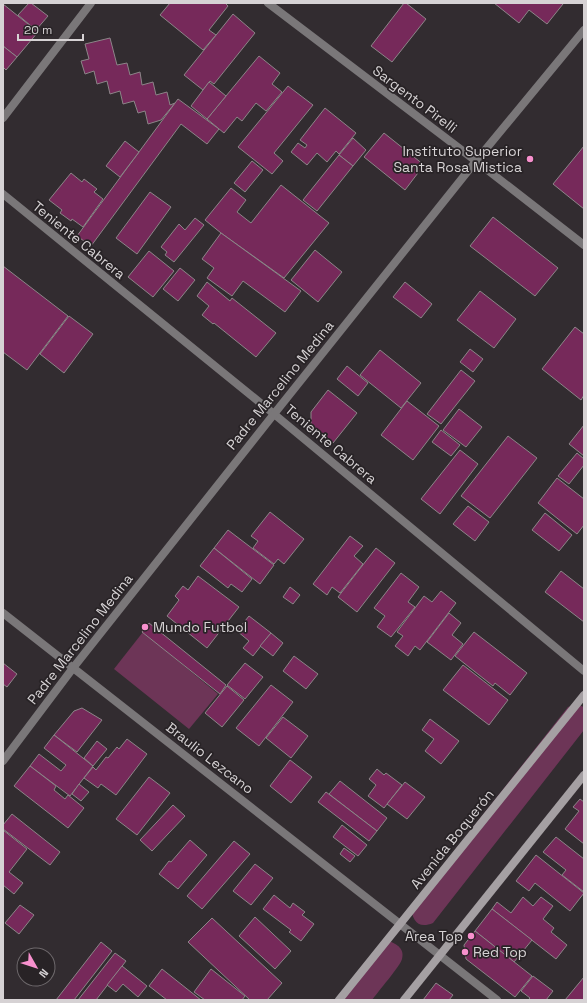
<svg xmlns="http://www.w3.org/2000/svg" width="587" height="1003" font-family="'Space Grotesk',sans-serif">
  <rect width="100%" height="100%" fill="#322c30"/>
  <!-- green -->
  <g fill="#6d3557">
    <path d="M143,632L218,694L189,729L114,669Z"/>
    <path d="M576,704L581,706L584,707V730L433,923C418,929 412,921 411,906L568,707Z"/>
    <path d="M389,941C397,944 405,949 402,959C401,965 377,993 372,1000H337Z"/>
  </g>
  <!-- building -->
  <g fill="#76295a" stroke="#8c8588">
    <path d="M29,3H31L48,16L36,30L18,15Z"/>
    <path d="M170,3H225L228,6L209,30L216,35L203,50L160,15Z"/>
    <path d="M404,3H406L426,19L392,62L371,46Z"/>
    <path d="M494,3H562L563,4L547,24L529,10L519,23Z"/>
    <path d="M3,4L38,32L17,57L3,46Z"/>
    <path d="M233,14L255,33L214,84L210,81L203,90L184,75Z"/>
    <path d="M110,38L117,65L127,63L130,75L140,72L142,85L153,82L156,95L167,92L170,105L175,103L161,120L148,124L145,111L138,113L134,101L123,104L120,91L110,94L107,81L97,84L94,71L85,74L81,61L89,59L85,44Z"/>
    <path d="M3,46L17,57L6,70L3,67Z"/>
    <path d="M259,56L280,73L272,84L282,92L266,111L256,103L242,121L237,117L224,133L207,119Z"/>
    <path d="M209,82L226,96L207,119L191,106Z"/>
    <path d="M288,86L313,105L274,153L283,161L272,174L238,147Z"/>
    <path d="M178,99L219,129L207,144L181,124L91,246L77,236Z"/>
    <path d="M325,108L356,133L339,154L336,151L327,162L317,153L307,165L291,152L298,143L305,148L307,145L300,140Z"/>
    <path d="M384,133L424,165L405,190L364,157Z"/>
    <path d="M353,138L366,150L353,166L339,155Z"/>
    <path d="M125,141L139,152L120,177L106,166Z"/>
    <path d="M584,146V209L553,184Z"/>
    <path d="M339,155L353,166L317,211L303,200Z"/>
    <path d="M252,161L263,170L245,192L234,183Z"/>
    <path d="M71,173L82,182L84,179L97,189L94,192L103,199L83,227L72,219L71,221L60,213L62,210L49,200Z"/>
    <path d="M281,185L329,223L284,278L221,233L205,220L231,188L246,200L237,212L251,223Z"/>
    <path d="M150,192L171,207L137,254L116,238Z"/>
    <path d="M493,217L558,268L535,296L470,246Z"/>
    <path d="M195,218L204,225L174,262L165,255L167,252L161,247L179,224L185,230Z"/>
    <path d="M221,233L301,291L285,312L243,281L232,296L207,278L214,268L202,259Z"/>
    <path d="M315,250L342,272L318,302L291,280Z"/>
    <path d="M149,251L174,271L153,297L128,277Z"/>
    <path d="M3,266L68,316L27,370L3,352Z"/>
    <path d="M180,268L195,280L178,301L163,289Z"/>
    <path d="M207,282L230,301L232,298L276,333L256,357L214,323L213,324L202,315L209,306L197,296Z"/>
    <path d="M405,282L432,304L421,318L393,297Z"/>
    <path d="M480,291L516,319L494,348L457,320Z"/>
    <path d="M69,316L93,334L64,373L40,354Z"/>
    <path d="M575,327L584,334V395L581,400L542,369Z"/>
    <path d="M470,349L483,359L473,372L460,362Z"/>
    <path d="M380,350L421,383L401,408L360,375Z"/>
    <path d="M347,366L368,383L358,396L337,379Z"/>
    <path d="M461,370L475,381L441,424L427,414Z"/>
    <path d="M328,390L357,413L333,443L311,425V412Z"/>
    <path d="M407,401L439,426L413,460L381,435Z"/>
    <path d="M459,409L482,427L466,447L443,430Z"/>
    <path d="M584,425V456L569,444Z"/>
    <path d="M441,430L460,445L451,456L432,442Z"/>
    <path d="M508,436L537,458L490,518L461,496Z"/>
    <path d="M460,450L478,464L440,514L421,499Z"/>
    <path d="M577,453L584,459V465L569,484L558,476Z"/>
    <path d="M557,478L584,499V525L577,534L538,503Z"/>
    <path d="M468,506L489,522L475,541L453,524Z"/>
    <path d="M270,512L304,539L284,564L278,559L274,564L253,548L258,541L251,536Z"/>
    <path d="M545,513L572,535L559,551L532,530Z"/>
    <path d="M228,530L274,565L260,584L214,548Z"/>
    <path d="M350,536L363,546L354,556L363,564L340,593L332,587L327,595L313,584Z"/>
    <path d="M214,548L252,579L242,592L231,584L228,588L200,566Z"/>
    <path d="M376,548L395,563L357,612L338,597Z"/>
    <path d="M561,571L584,589V622L545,592Z"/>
    <path d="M401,573L419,587L408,602L415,607L391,637L377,627L385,616L374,608Z"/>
    <path d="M198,576L239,607L207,648L167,616L179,600L175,596L183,586L188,590Z"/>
    <path d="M290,587L300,595L293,604L283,597Z"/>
    <path d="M441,591L456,603L420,650L415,646L408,656L395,646L403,636L397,632L424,596L432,602Z"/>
    <path d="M449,613L461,623L452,635L463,644L451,660L427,642Z"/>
    <path d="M249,616L271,633L253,656L243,648L249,641L237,631Z"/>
    <path d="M149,623L226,685L220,694L142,632Z"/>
    <path d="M474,632L527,673L510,695L495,683L493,686L455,656Z"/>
    <path d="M271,633L283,643L273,656L260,646Z"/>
    <path d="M294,656L318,674L306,689L283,671Z"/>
    <path d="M3,663L17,674L7,687L3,684Z"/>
    <path d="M245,663L263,677L245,699L227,685Z"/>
    <path d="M463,665L508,700L489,725L443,690Z"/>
    <path d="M271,685L293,702L259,746L236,728Z"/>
    <path d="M227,686L244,700L222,727L205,713Z"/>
    <path d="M82,708L102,720L77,752L54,735L74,711Z"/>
    <path d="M283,717L308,736L291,758L266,738Z"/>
    <path d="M430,719L459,741L441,764L425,751L434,739L422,730Z"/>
    <path d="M54,735L93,766L70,796L30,766L39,754L61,771L66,765L44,748Z"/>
    <path d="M127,739L147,754L116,795L101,784L98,788L84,778L93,767L96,770L106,757L108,758L117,747L119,749Z"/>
    <path d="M97,741L107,749L93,766L84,758Z"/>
    <path d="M290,760L312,777L291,803L270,786Z"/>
    <path d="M30,766L56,786L54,790L65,799L68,795L84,808L68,828L14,786Z"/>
    <path d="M377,769L384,775L386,773L402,785L384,808L368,796L376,785L369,779Z"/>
    <path d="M149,777L170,793L137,835L116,819Z"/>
    <path d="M340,781L387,818L377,831L329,794Z"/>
    <path d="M405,782L425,797L407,819L387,804Z"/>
    <path d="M79,784L89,792L81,801L72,794Z"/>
    <path d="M326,792L377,831L369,841L318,802Z"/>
    <path d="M580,799L584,802V844L565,829L579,811L573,807Z"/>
    <path d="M173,805L185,816L152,851L140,840Z"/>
    <path d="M12,814L60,852L50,865L3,829V825Z"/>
    <path d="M342,825L367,845L358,856L333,837Z"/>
    <path d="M3,830L27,849L9,872L23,883L14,894L3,885Z"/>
    <path d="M556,837L584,859V892L562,875L566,870L543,852Z"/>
    <path d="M190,840L207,855L178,889L159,874L169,861L171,862Z"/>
    <path d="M234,841L250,854L202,909L187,896Z"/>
    <path d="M344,848L355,856L350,862L340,854Z"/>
    <path d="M536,855L584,893L570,911L535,883L529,891L516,881Z"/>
    <path d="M255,864L273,878L251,905L233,891Z"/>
    <path d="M274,895L290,908L293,903L305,912L302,915L314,924L301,941L289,932L291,930L263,909Z"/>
    <path d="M523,897L533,906L541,897L553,906L543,919L554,928L551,932L567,945L556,959L492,909L497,902L511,913Z"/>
    <path d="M20,905L34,915L19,934L5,923Z"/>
    <path d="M492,909L532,940L514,962L475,931Z"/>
    <path d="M255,917L291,951L275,969L239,936Z"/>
    <path d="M212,918L282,983L267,1000H250L188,942Z"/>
    <path d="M475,931L532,976L515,997L466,959L464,945Z"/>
    <path d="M101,942L112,951L74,1000H56Z"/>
    <path d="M115,953L126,961L96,1000H78Z"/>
    <path d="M122,966L147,986L138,997L123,984L116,992L107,985Z"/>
    <path d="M162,969L201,1000H167L149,986Z"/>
    <path d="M211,969L245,996L242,1000H205L194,992Z"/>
    <path d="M533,976L553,991L546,1000H528L530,998L521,991Z"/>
    <path d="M584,977V1000H565Z"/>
    <path d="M436,983L453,995L449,1000H423Z"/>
  </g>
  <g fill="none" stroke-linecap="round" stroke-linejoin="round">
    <!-- street -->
    <g stroke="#7a7779" stroke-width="8">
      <path d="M268,3L476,161L584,245"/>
      <path d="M3,118L91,3"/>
      <path d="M3,194L274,414L584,671"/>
      <path d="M3,613L497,1000"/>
      <path d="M3,761L73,668L274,414L476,161L584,30"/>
    </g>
    <!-- secondary -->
    <g stroke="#a5a0a3" stroke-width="8">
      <path d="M339,1000L584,695"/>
      <path d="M404,1000L584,775"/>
    </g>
  </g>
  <!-- markers -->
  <g fill="#f790cd" stroke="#282326" stroke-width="1.5">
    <circle cx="530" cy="159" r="4"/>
    <circle cx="145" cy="627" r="4"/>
    <circle cx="471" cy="936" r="4"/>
    <circle cx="465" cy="952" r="4"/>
  </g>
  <g text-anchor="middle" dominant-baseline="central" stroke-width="3.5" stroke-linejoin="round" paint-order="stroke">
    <!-- street labels -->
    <g font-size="14" fill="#d6d2d4" stroke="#282326">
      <text transform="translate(415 99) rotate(37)">Sargento Pirelli</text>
      <text transform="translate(79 240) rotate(39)">Teniente Cabrera</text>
      <text transform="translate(280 385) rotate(-51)">Padre Marcelino Medina</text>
      <text transform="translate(331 444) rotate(40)">Teniente Cabrera</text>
      <text transform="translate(80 639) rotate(-52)">Padre Marcelino Medina</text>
      <text transform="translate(210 758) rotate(38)">Braulio Lezcano</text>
      <text transform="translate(452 839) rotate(-51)">Avenida Boquerón</text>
    </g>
    <!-- poi labels -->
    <g font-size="14" fill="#d6d2d4" stroke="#282326" text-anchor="end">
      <text x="522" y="151">Instituto Superior<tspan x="522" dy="16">Santa Rosa Mistica</tspan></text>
      <text x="153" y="627" text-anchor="start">Mundo Futbol</text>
      <text x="463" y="936">Area Top</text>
      <text x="473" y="952" text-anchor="start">Red Top</text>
    </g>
  </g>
  <!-- border -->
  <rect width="587" height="1003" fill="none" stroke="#d6d2d4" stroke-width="8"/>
  <!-- north arrow -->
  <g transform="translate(36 967) rotate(129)"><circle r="19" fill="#282326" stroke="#6e696c"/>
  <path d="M0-3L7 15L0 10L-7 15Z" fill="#f790cd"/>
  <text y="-6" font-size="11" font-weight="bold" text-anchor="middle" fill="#d6d2d4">N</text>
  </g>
  <!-- scale -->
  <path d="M18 34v6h65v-6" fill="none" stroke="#d6d2d4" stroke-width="2"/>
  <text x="24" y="34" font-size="12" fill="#d6d2d4" stroke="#282326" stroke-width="3" paint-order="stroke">20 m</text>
</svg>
